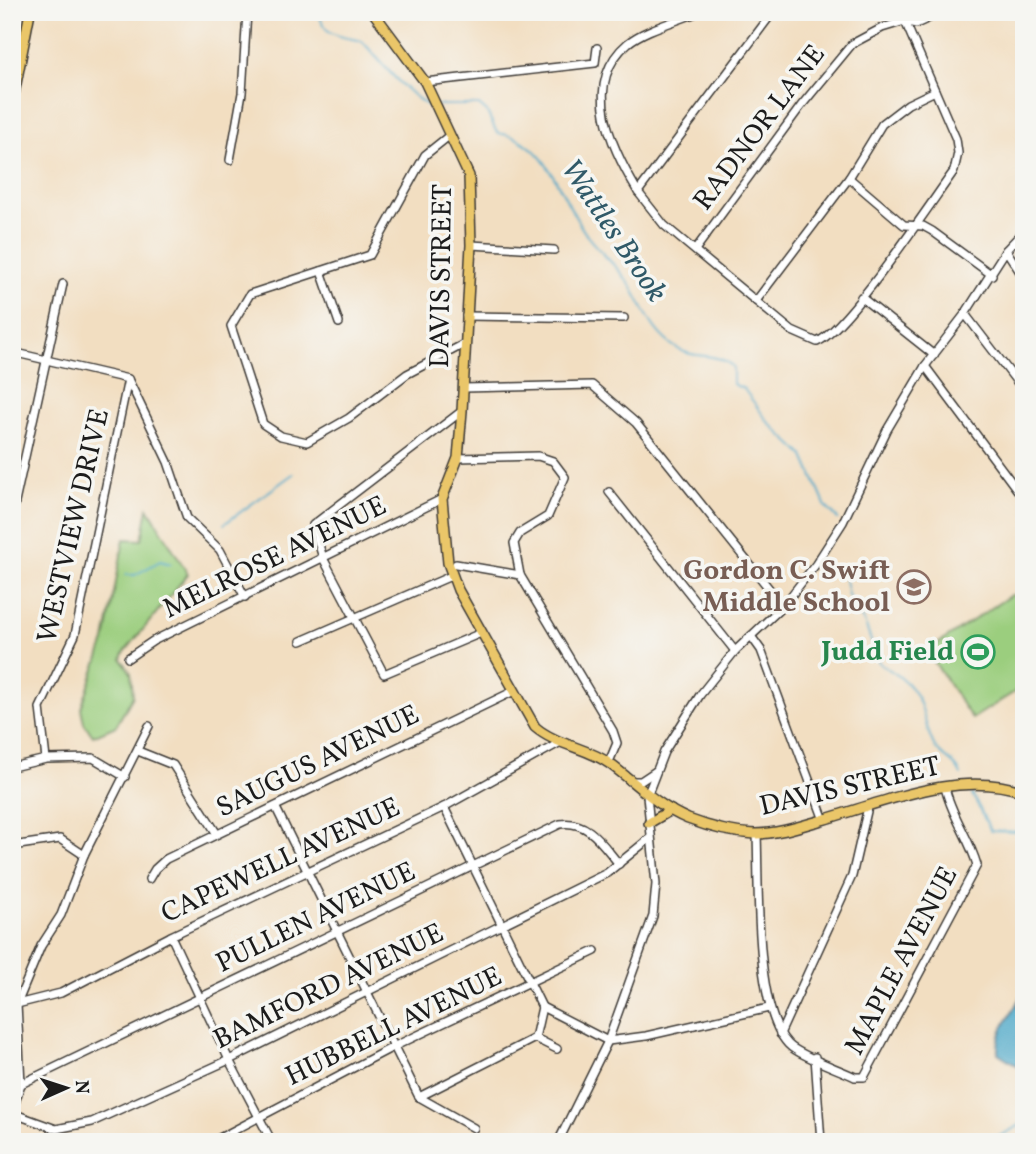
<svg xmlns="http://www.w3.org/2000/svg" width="1036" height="1154" font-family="Vollkorn,serif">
  <rect width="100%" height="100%" fill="#f6f6f2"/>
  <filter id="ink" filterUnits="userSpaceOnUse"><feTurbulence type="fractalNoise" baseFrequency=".0143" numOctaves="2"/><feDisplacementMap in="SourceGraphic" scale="14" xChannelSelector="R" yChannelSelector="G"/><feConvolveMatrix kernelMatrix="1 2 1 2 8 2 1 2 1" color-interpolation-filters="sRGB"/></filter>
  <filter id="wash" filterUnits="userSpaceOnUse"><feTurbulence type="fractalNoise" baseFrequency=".00686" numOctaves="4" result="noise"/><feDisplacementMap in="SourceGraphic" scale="28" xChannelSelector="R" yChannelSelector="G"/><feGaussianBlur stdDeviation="1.57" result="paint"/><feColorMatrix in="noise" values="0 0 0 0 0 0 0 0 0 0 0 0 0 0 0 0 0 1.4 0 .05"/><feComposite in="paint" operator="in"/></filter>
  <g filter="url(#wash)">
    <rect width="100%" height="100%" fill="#f2dec1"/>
    <!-- green -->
    <g fill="#9bce7e" stroke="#5c754d" stroke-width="2">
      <path d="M148,508L188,574L124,653L122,659L131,673L133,696L116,726L93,736L84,723L81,708L105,641L124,539L142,540Z"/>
      <path d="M1011,595H1020L1024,600V686L972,719L931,657L933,647Z"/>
    </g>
    <!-- water -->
    <path fill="#48a6c7" stroke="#326172" stroke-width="2" d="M1024,988V1070L998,1053C996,1027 1016,1012 1024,988Z"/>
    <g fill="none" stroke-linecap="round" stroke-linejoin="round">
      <!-- stream -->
      <g stroke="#48a6c7" stroke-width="2">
        <path d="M319,12C323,38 342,36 362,41C383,64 402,89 428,106L433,105"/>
        <path d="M438,105H479L487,112L497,133C550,139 561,201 588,237C601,254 619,267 631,286C645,309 652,334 678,349C695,360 717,351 733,367V384L744,389L769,423L804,456L826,507L838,519"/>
        <path d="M224,524L293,474"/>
        <path d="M126,575H135L160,561L171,564"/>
        <path d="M845,579L848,595L865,624L879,663C902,677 917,687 924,716C927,727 929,737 935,747C942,758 957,762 961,775"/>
        <path d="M972,794L991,831L1024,832"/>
        <path d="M989,1142L1024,1123"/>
      </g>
    </g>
  </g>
  <g filter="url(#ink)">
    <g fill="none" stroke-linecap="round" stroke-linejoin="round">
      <defs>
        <g id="minor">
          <path d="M773,12L638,192L664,225L792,331L817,342C846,331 930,204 954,171L958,153L956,139L901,12"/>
          <path d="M425,82L595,63L597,48"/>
          <path d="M450,135L425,155L370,255L250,294L231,326L263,424L281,436L307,442L349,418L407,374L466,343"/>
          <path d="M230,160L242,93L247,12"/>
          <path d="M849,178L904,225L923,226L932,231L992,275"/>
          <path d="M638,192C612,149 580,84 628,43C647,28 676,22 698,12"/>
          <path d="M471,245L554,250"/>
          <path d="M695,250L801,106L852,44L882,28L905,21L916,24L942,12"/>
          <path d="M1006,250L1024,278"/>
          <path d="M321,271L339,323"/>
          <path d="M861,297L934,355"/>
          <path d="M756,301L849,178L882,124L908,104L935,91"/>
          <path d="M965,314L1024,391"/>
          <path d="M466,316L624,318"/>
          <path d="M12,352L128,379L168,462L187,518L220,550L245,597"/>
          <path d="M925,366L1024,499"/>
          <path d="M464,388L592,385L636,423L783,606"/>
          <path d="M462,411L313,525L323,558L384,674L481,633"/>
          <path d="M458,458L538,456L553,461L565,477L548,516L520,533L514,543L520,575L613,731L617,743L609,762"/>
          <path d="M609,492L735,651"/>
          <path d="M12,516L63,284"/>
          <path d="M456,564L520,575"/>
          <path d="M751,636L761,650L824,820"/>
          <path d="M301,641L451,576"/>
          <path d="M128,658L153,641L442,499"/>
          <path d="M138,751L173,765L217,834"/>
          <path d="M46,759L40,708L75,635L128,379"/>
          <path d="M12,767L46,759L93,758L125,777"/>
          <path d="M630,781H641L656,771"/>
          <path d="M444,807L542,1007L535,1038"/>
          <path d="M276,808L419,1097"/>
          <path d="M757,834C759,883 754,1008 788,1044C799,1056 839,1069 855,1077H864L977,865C969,837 951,815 945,787"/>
          <path d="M12,846L60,839L84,855"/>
          <path d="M149,879L155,869L166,859L512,692"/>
          <path d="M171,936L229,1060L272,1142"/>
          <path d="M12,997L17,1004L61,993L173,935L444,807L559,743"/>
          <path d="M542,1007L608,1041L646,1036L769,1008"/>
          <path d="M780,1034L852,876L868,807"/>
          <path d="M535,1038L557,1049"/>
          <path d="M815,1057L821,1142"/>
          <path d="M21,1084L560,824C589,820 602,844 619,864"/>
          <path d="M419,1097L535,1038"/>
          <path d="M419,1097L474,1128"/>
          <path d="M12,1112L21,1084L17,1004L41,946L61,915L84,855L149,726"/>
          <path d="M12,1113L56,1129L92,1122L229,1060L607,873L650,838"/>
          <path d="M212,1142L393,1047L595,951"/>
          <path d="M558,1142L608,1041L653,916L656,884L647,796L664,752L700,695L735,651L783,606L816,564L843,522L887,430L925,366L965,314L1006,250L1024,231"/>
        </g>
        <g id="major">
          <path d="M373,12L425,82L469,176L471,245L462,411L458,458L442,499L448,563L458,590L535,727C557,746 587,747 610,764C636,783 657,806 688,819C709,827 732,833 755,834C778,834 801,826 822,820C885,802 959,769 1024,792"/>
          <path d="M12,104L30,12"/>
          <path d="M649,823L671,810"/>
        </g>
      </defs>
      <!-- minor casing -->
      <use href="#minor" stroke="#3c3935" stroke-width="10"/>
      <!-- major casing -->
      <use href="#major" stroke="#3c3935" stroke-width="12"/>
      <!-- minor -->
      <use href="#minor" stroke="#fff" stroke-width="7"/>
      <!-- major -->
      <use href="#major" stroke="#eac669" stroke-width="9"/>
    </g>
  </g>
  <!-- icons -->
  <defs>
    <symbol id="school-ring" viewBox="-11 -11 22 22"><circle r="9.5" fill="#f6f6f2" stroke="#8d6e63" stroke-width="1.5"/><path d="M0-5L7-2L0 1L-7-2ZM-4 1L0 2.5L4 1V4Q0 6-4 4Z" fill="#8d6e63"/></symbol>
    <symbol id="stadium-ring" viewBox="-11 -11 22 22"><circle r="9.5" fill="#f6f6f2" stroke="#2e9e5b" stroke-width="1.5"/><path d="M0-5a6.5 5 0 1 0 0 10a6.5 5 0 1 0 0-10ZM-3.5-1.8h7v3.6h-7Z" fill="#2e9e5b"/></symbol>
  </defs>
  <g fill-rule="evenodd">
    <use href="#school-ring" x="895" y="568" width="38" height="38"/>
    <use href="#stadium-ring" x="959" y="633" width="38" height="38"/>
  </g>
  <g text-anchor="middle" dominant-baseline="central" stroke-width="7" stroke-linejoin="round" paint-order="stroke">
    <!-- street labels -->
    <g font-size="28" fill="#1c1c1c" stroke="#f6f6f2">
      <text transform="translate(760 128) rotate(-53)">RADNOR LANE</text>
      <text transform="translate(442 276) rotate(-89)">DAVIS STREET</text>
      <text transform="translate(74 526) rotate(-77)">WESTVIEW DRIVE</text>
      <text transform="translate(275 558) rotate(-26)">MELROSE AVENUE</text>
      <text transform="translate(318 762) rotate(-26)">SAUGUS AVENUE</text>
      <text transform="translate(850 787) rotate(-13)">DAVIS STREET</text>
      <text transform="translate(281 861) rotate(-25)">CAPEWELL AVENUE</text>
      <text transform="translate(316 918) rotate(-26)">PULLEN AVENUE</text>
      <text transform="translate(902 961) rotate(-62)">MAPLE AVENUE</text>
      <text transform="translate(329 987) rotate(-26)">BAMFORD AVENUE</text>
      <text transform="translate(394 1027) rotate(-26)">HUBBELL AVENUE</text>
    </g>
    <!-- education labels -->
    <g font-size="28" font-weight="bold" fill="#785e54" stroke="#f6f6f2" text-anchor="end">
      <text x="890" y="571">Gordon C. Swift<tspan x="890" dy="32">Middle School</tspan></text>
    </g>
    <!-- leisure labels -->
    <g font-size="28" font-weight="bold" fill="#27864d" stroke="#f6f6f2" text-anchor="end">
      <text x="954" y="652">Judd Field</text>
    </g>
    <!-- water labels -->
    <g font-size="30" font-style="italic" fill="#305a69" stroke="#f6f6f2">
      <text transform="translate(613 231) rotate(56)">Wattles Brook</text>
    </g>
  </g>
  <!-- margin -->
  <rect width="1036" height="1154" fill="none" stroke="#f6f6f2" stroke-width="42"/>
  <!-- north arrow -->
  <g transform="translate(66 1088) rotate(87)" stroke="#f6f6f2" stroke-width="5" paint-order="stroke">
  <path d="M0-5L12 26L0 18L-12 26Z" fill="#1c1c1c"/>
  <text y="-10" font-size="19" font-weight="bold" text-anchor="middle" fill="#1c1c1c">N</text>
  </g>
</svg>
